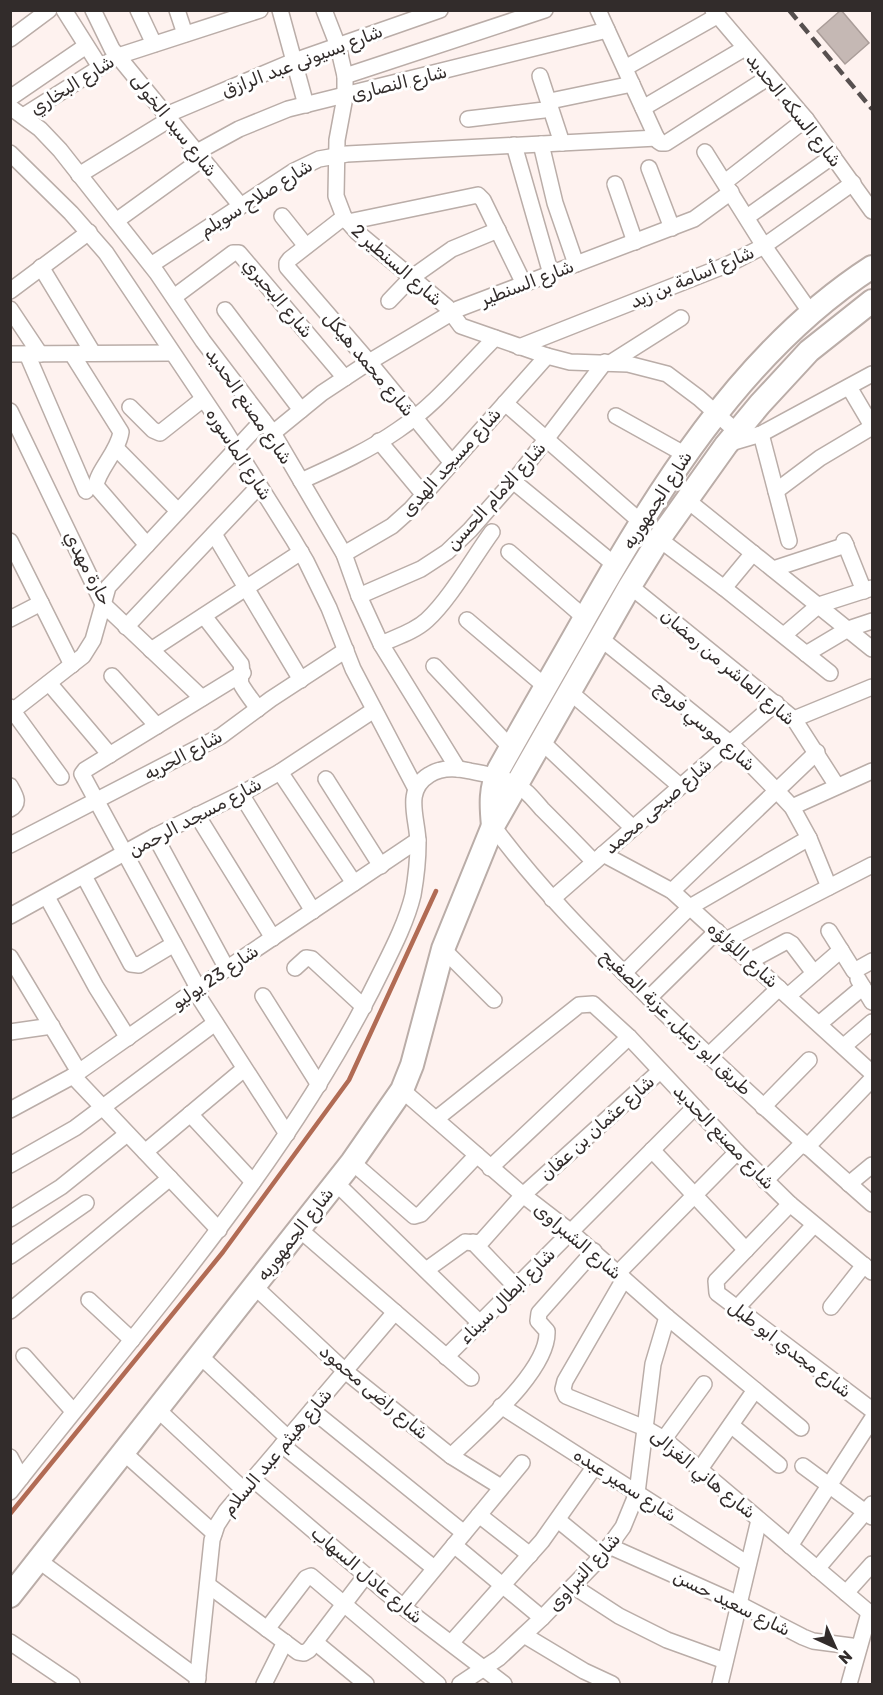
<svg xmlns="http://www.w3.org/2000/svg" width="883" height="1695" font-family="Rubik,Vazirmatn,sans-serif">
  <rect width="100%" height="100%" fill="#fef2ef"/>
  <g fill="none" stroke-linecap="round" stroke-linejoin="round">
    <!-- stream -->
    <path stroke="#b16b54" stroke-width="4.5" d="M10,1514L223,1252L349,1080L436,891"/>
  </g>
  <!-- building -->
  <path fill="#c5b8b4" stroke="#aa9d99" stroke-width="1.5" d="M841,10L869,43L845,64L817,31Z"/>
  <g fill="none" stroke-linecap="round" stroke-linejoin="round">
    <defs>
      <g id="street">
        <path d="M64,10L100,67"/>
        <path d="M93,10L112,49L241,206"/>
        <path d="M138,10L154,44"/>
        <path d="M177,10L185,34"/>
        <path d="M280,10L306,105"/>
        <path d="M324,10L338,46L345,76V97L337,140L336,196L344,217L357,232L447,307L461,326L547,356L570,362L628,364L667,374L699,398L736,431"/>
        <path d="M598,10L658,141L661,143H666L769,77"/>
        <path d="M713,10L806,119L872,211"/>
        <path d="M10,39L49,10"/>
        <path d="M625,68L717,16"/>
        <path d="M345,76L545,10"/>
        <path d="M540,76L562,143"/>
        <path d="M10,98L86,46"/>
        <path d="M10,107L40,129L60,150L157,273L203,341L273,433L344,554L359,596L381,644L458,769"/>
        <path d="M643,108L745,48"/>
        <path d="M166,115L294,61L440,10"/>
        <path d="M23,116L118,56L260,10"/>
        <path d="M468,119L544,110L555,100L632,84"/>
        <path d="M541,144L555,203L576,264"/>
        <path d="M514,145L551,274"/>
        <path d="M197,152L239,129L288,109L607,30"/>
        <path d="M705,152L764,246L811,313"/>
        <path d="M10,153L71,213L106,253L224,429L293,539L306,561L329,608L353,669L416,789"/>
        <path d="M649,168L672,228"/>
        <path d="M79,175L170,119"/>
        <path d="M725,182L806,119"/>
        <path d="M615,184L635,242"/>
        <path d="M282,216L306,246"/>
        <path d="M344,217L290,259L287,263V267L369,362L452,463"/>
        <path d="M747,217L833,156"/>
        <path d="M116,221L202,159"/>
        <path d="M348,222L478,195L483,200L524,284"/>
        <path d="M151,265L294,171L319,159L347,154L657,138"/>
        <path d="M41,267L93,353"/>
        <path d="M10,291L89,232"/>
        <path d="M174,297L233,253H239L345,378"/>
        <path d="M389,301L411,278L452,249L498,230"/>
        <path d="M10,309L40,354"/>
        <path d="M225,310L301,410"/>
        <path d="M519,347L729,264L764,246L853,183"/>
        <path d="M10,354L171,353"/>
        <path d="M27,354L86,491"/>
        <path d="M72,354L121,432C118,452 97,471 96,486L147,545"/>
        <path d="M610,363L681,318"/>
        <path d="M849,387L872,426"/>
        <path d="M505,403L642,523"/>
        <path d="M130,407L153,430L160,433L203,399"/>
        <path d="M10,411L103,604L202,698"/>
        <path d="M616,416L686,455"/>
        <path d="M273,433L322,393L369,362L458,309L694,219L731,192"/>
        <path d="M761,434L789,541"/>
        <path d="M379,441L424,495"/>
        <path d="M727,444L761,434L872,374"/>
        <path d="M116,448L178,511"/>
        <path d="M301,481C334,466 368,451 398,430C435,405 464,369 495,338"/>
        <path d="M513,481L615,565"/>
        <path d="M776,491L820,458L872,427"/>
        <path d="M687,500L872,649"/>
        <path d="M214,534L301,680"/>
        <path d="M659,539L724,588L830,673"/>
        <path d="M10,541L72,665"/>
        <path d="M844,541L864,591"/>
        <path d="M509,552L585,618"/>
        <path d="M344,554L392,526L411,509L547,356"/>
        <path d="M773,569L846,545"/>
        <path d="M630,586L794,719L837,786"/>
        <path d="M724,588L753,553"/>
        <path d="M359,596L421,569L447,552L470,530L521,472L605,362"/>
        <path d="M204,616L241,664C243,672 239,677 241,684C245,692 253,701 258,709"/>
        <path d="M10,619L41,603"/>
        <path d="M467,620L546,687"/>
        <path d="M126,627L259,486"/>
        <path d="M784,635L819,605L872,588"/>
        <path d="M600,638L730,743L776,790L792,807L809,838L829,887"/>
        <path d="M381,644C396,637 414,632 427,620C450,599 473,558 492,532"/>
        <path d="M151,650L301,552"/>
        <path d="M806,654L848,629L872,621"/>
        <path d="M434,666L511,748"/>
        <path d="M112,676L157,726"/>
        <path d="M49,683L110,755"/>
        <path d="M570,692L680,786"/>
        <path d="M10,707L61,777"/>
        <path d="M10,713L83,656L93,640L108,587L263,420"/>
        <path d="M794,719L872,687"/>
        <path d="M542,742L633,828"/>
        <path d="M280,772L354,883"/>
        <path d="M326,779L381,866"/>
        <path d="M10,786C15,795 21,803 10,809"/>
        <path d="M241,794L313,911"/>
        <path d="M792,807L872,771"/>
        <path d="M197,815L273,938"/>
        <path d="M493,826C537,886 590,939 642,991C717,1065 794,1135 872,1204"/>
        <path d="M155,836L227,969"/>
        <path d="M10,845L221,736L271,699L346,650"/>
        <path d="M603,854L672,891L872,1073"/>
        <path d="M84,876L131,964L139,965L174,944"/>
        <path d="M672,891L817,752"/>
        <path d="M47,897L96,987L128,1038"/>
        <path d="M552,899L776,703"/>
        <path d="M10,916L155,836L241,794L280,772L374,710"/>
        <path d="M829,931L854,971L872,961"/>
        <path d="M726,940L872,865"/>
        <path d="M443,949L494,1000"/>
        <path d="M10,957L79,1072"/>
        <path d="M750,961L787,941L792,944L814,973"/>
        <path d="M295,968L306,958L312,959L364,1007"/>
        <path d="M624,973L690,907L809,838"/>
        <path d="M858,979L872,1002"/>
        <path d="M198,988L82,774L85,770L243,673"/>
        <path d="M195,991L287,1134"/>
        <path d="M263,996L319,1085"/>
        <path d="M788,996L841,950"/>
        <path d="M649,998L717,931"/>
        <path d="M819,1024L863,987"/>
        <path d="M10,1032L52,1026"/>
        <path d="M844,1046L872,1022"/>
        <path d="M708,1056L779,988"/>
        <path d="M73,1076L219,1230"/>
        <path d="M402,1090L523,1195L571,1232L667,1317L801,1428"/>
        <path d="M763,1107L809,1060"/>
        <path d="M10,1110L73,1076L198,988L418,840"/>
        <path d="M190,1114L253,1182"/>
        <path d="M436,1119L579,1005L593,1004L629,1037L737,1152L790,1204L872,1272"/>
        <path d="M807,1147L872,1079"/>
        <path d="M652,1150L746,1250"/>
        <path d="M145,1152L244,1069"/>
        <path d="M352,1162L414,1216L421,1214L477,1155"/>
        <path d="M10,1165L75,1128L215,1023"/>
        <path d="M490,1168L629,1037"/>
        <path d="M765,1181L803,1143"/>
        <path d="M335,1182L480,1323"/>
        <path d="M849,1184L872,1165"/>
        <path d="M790,1204L716,1281L717,1293L872,1410"/>
        <path d="M10,1219L61,1187L127,1134"/>
        <path d="M299,1229L471,1378"/>
        <path d="M473,1242L516,1287"/>
        <path d="M10,1256L86,1203"/>
        <path d="M426,1270L465,1242L476,1243L482,1241L523,1195L660,1071"/>
        <path d="M618,1273L737,1152"/>
        <path d="M624,1279L565,1381L563,1389L566,1396L645,1428L664,1439L872,1615"/>
        <path d="M254,1286L345,1371L451,1456L501,1487"/>
        <path d="M89,1300L132,1340"/>
        <path d="M831,1307L864,1265"/>
        <path d="M736,1309L814,1225"/>
        <path d="M10,1311L170,1178"/>
        <path d="M199,1355L288,1438"/>
        <path d="M24,1356L73,1411"/>
        <path d="M446,1357L695,1107"/>
        <path d="M501,1406L748,1564"/>
        <path d="M157,1409L244,1490"/>
        <path d="M312,1410L464,1533"/>
        <path d="M731,1425L779,1465"/>
        <path d="M664,1439L704,1384"/>
        <path d="M282,1445L434,1568"/>
        <path d="M123,1452L214,1533"/>
        <path d="M451,1456C478,1429 549,1371 547,1331L538,1321L539,1313L594,1251"/>
        <path d="M10,1457L21,1478"/>
        <path d="M803,1466L872,1517"/>
        <path d="M700,1469L755,1390"/>
        <path d="M253,1479L403,1607L504,1684"/>
        <path d="M10,1492C142,1323 289,1162 383,968C394,946 407,920 413,895C416,878 418,860 418,843C418,819 403,791 429,775C441,767 457,768 470,771C486,774 501,776 515,784C526,789 534,800 542,809C559,826 577,844 594,862"/>
        <path d="M479,1515L530,1555"/>
        <path d="M558,1520L602,1556"/>
        <path d="M454,1545L542,1618"/>
        <path d="M609,1546L739,1604L803,1637L813,1641L859,1647"/>
        <path d="M790,1546L872,1419"/>
        <path d="M38,1560L198,1678"/>
        <path d="M817,1569L872,1504"/>
        <path d="M208,1585L298,1652L304,1653L309,1650L366,1575"/>
        <path d="M573,1586L619,1616L667,1640L725,1661"/>
        <path d="M846,1593L872,1564"/>
        <path d="M403,1607L522,1463"/>
        <path d="M267,1629L306,1578L311,1576L438,1684"/>
        <path d="M524,1635L584,1671L612,1684"/>
        <path d="M10,1642L72,1684"/>
        <path d="M315,1642L366,1684"/>
        <path d="M451,1643L542,1541L595,1466"/>
        <path d="M197,1684L212,1540L217,1525L226,1511L395,1312"/>
        <path d="M264,1684L285,1642"/>
        <path d="M460,1684L499,1658L542,1618L602,1556L623,1527L637,1493L653,1364L667,1317"/>
        <path d="M720,1684L759,1520"/>
        <path d="M849,1684L869,1613"/>
      </g>
      <g id="secondary">
        <path d="M493,826C491,805 490,788 499,769C525,722 552,676 578,630C654,496 739,353 872,267"/>
        <path d="M10,1596L352,1162L402,1090L412,1065L443,949L493,826L630,586L659,539L726,445L760,404L809,351L872,301"/>
      </g>
    </defs>
    <!-- street casing -->
    <use href="#street" stroke="#baada8" stroke-width="18"/>
    <!-- secondary casing -->
    <use href="#secondary" stroke="#baada8" stroke-width="26"/>
    <!-- street -->
    <use href="#street" stroke="#fff" stroke-width="15"/>
    <!-- secondary -->
    <use href="#secondary" stroke="#fff" stroke-width="22"/>
    <!-- rail -->
    <path stroke="#57504f" stroke-width="4.5" stroke-dasharray="12 6" stroke-linecap="butt" d="M789,10L872,109"/>
  </g>
  <g text-anchor="middle" dominant-baseline="central" stroke-width="6" stroke-linejoin="round" paint-order="stroke">
    <!-- street labels -->
    <g font-size="18" fill="#322c2b" stroke="#fff">
      <text transform="translate(302 61) rotate(-21)">شارع بسيونى عبد الرازق</text>
      <text transform="translate(399 83) rotate(-14)">شارع النصارى</text>
      <text transform="translate(72 85) rotate(-32)">شارع البخاري</text>
      <text transform="translate(794 110) rotate(51)">شارع السكه الحديد</text>
      <text transform="translate(174 125) rotate(51)">شارع سيد الخولى</text>
      <text transform="translate(256 198) rotate(-32)">شارع صلاح سويلم</text>
      <text transform="translate(397 265) rotate(41)">شارع السنطير 2</text>
      <text transform="translate(692 277) rotate(-23)">شارع أسامة بن زيد</text>
      <text transform="translate(527 283) rotate(-21)">شارع السنطير</text>
      <text transform="translate(278 298) rotate(50)">شارع البحيري</text>
      <text transform="translate(369 364) rotate(50)">شارع محمد هيكل</text>
      <text transform="translate(249 406) rotate(55)">شارع مصنع الحديد</text>
      <text transform="translate(239 454) rotate(57)">شارع الماسوره</text>
      <text transform="translate(451 462) rotate(-48)">شارع مسجد الهدى</text>
      <text transform="translate(496 496) rotate(-48)">شارع الامام الحسن</text>
      <text transform="translate(657 500) rotate(-57)">شارع الجمهوريه</text>
      <text transform="translate(88 568) rotate(62)">حارة مهدي</text>
      <text transform="translate(728 667) rotate(40)">شارع العاشر من رمضان</text>
      <text transform="translate(705 726) rotate(41)">شارع موسي فروج</text>
      <text transform="translate(183 755) rotate(-28)">شارع الحريه</text>
      <text transform="translate(658 806) rotate(-41)">شارع صبحى محمد</text>
      <text transform="translate(195 817) rotate(-28)">شارع مسجد الرحمن</text>
      <text transform="translate(743 955) rotate(42)">شارع اللؤلؤه</text>
      <text transform="translate(215 977) rotate(-34)">شارع 23 يوليو</text>
      <text transform="translate(676 1022) rotate(44)">طريق ابو زعبل, عزبة الصفيح</text>
      <text transform="translate(597 1128) rotate(-42)">شارع عثمان بن عفان</text>
      <text transform="translate(724 1137) rotate(46)">شارع مصنع الحديد</text>
      <text transform="translate(295 1234) rotate(-52)">شارع الجمهوريه</text>
      <text transform="translate(578 1241) rotate(40)">شارع الشبراوى</text>
      <text transform="translate(507 1296) rotate(-45)">شارع ابطال سيناء</text>
      <text transform="translate(790 1349) rotate(37)">شارع مجدي ابو طبل</text>
      <text transform="translate(374 1392) rotate(40)">شارع راضى محمود</text>
      <text transform="translate(277 1452) rotate(-50)">شارع هيثم عبد السلام</text>
      <text transform="translate(703 1474) rotate(39)">شارع هاني الغزالى</text>
      <text transform="translate(625 1485) rotate(33)">شارع سمير عبده</text>
      <text transform="translate(584 1572) rotate(-48)">شارع النبراوى</text>
      <text transform="translate(367 1575) rotate(40)">شارع عادل السهاب</text>
      <text transform="translate(732 1603) rotate(26)">شارع سعيد حسن</text>
    </g>
  </g>
  <!-- border -->
  <rect width="883" height="1695" fill="none" stroke="#322c2b" stroke-width="24"/>
  <!-- north arrow -->
  <g transform="translate(835 1647) rotate(135)" stroke="#ffffff" stroke-width="4.5" paint-order="stroke">
  <path d="M0-4.5L10 22L0 15L-10 22Z" fill="#322c2b"/>
  <text y="-9" font-size="16" font-weight="bold" text-anchor="middle" fill="#322c2b">N</text>
  </g>
</svg>
